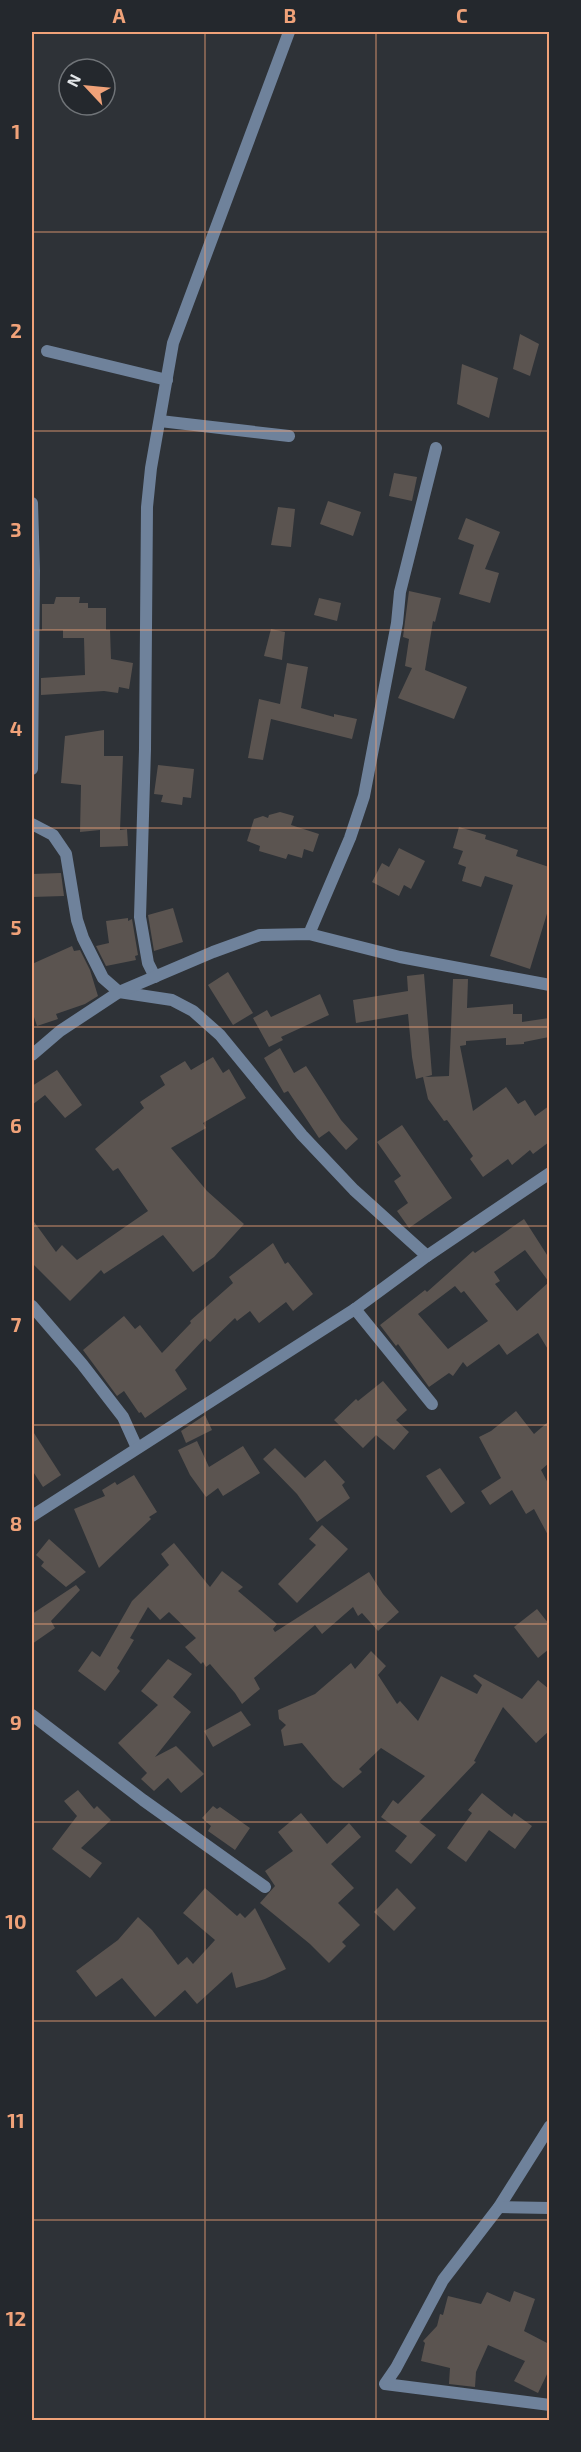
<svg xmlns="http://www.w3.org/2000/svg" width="581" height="2452" font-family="'Exo 2',sans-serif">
  <rect width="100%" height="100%" fill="#2e3237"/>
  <!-- building -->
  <g fill="#5b5450" fill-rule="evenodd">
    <path d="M520,334L539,344L530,376L513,369Z"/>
    <path d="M462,364L498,378L489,418L457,404Z"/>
    <path d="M394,473L417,477L412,501L389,496Z"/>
    <path d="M328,501L361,512L353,536L320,524Z"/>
    <path d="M278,507L295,509L291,547L271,545Z"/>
    <path d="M466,518L500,532L485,569L499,573L490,603L459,594L474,545L458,539Z"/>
    <path d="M409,591L441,598L435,622L433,621L425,670L467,687L454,719L398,698L412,668L405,666L409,639L403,637Z"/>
    <path d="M56,597H80L79,603H88V608H106V630H110L111,659L133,663L129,689L119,687L118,693L104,691L41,695V678L85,675L84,638H63V630H42V604H54Z"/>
    <path d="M319,598L341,603L337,621L314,615Z"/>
    <path d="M271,629L285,632L282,660L264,656Z"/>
    <path d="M287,663L308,667L301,708L334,717V714L357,719L352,739L271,719L263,760L248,758L259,699L280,704Z"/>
    <path d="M104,730V756H123L120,830L127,829L128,846L100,847V830L80,832L81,785L61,783L65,736Z"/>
    <path d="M158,765L194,769L191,798L183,797L182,805L161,802L163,795L154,794Z"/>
    <path d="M280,812L294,816L291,825L319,834L313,852L304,849L302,858L288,854L286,859L259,851L260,846L247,841L254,819L263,816L268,818L269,815Z"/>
    <path d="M459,827L486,835L485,839L518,850L516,856L549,867V907L530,969L490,956L513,885L485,876L481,887L462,881L466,867L458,864L463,851L453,848Z"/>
    <path d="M399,848L425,861L411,889L404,885L399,896L372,882L382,863L389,867Z"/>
    <path d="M61,873L64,896L32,897V874Z"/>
    <path d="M173,908L183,942L154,951L148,915Z"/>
    <path d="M128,918V921L132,919L138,955L135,956L136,960L106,966L96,946L109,943L106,921Z"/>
    <path d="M72,946L74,951L80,950L90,970L98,996L85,1004L56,1014L58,1019L37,1026L34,1017L32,1018V964Z"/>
    <path d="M228,972L253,1013L233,1025L208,985Z"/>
    <path d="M424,974L432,1075L425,1077L449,1076L453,979H468L467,1008L513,1004V1014H522V1022L549,1018V1037L524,1042V1044L506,1045V1038L466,1041V1045L460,1046L473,1111L506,1087L518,1104L525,1100L535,1116L549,1106V1142L533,1154L530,1150L512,1165L508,1159L483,1177L470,1159L473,1156L447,1120L444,1121L428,1099L423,1077L416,1079L412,1057L408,1014L356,1023L353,1000L408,991L407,976Z"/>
    <path d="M320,994L329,1015L281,1037L283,1040L269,1047L253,1018L267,1010L271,1017Z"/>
    <path d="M280,1048L294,1073L306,1066L341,1120L358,1139L346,1150L329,1131L319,1138L288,1091L284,1093L264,1058Z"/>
    <path d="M213,1057L223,1073L229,1069L246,1098L203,1123L206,1128L171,1148L207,1191L244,1224L214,1257L193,1272L163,1235L104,1274L101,1270L70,1301L32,1263V1219L56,1252L62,1245L77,1260L148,1211L118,1168L113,1171L95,1149L144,1108L140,1102L165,1085L160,1076L185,1061L191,1070Z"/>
    <path d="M57,1070L82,1105L65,1118L45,1095L32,1105V1086Z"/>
    <path d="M402,1125L452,1198L409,1228L397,1211L408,1203L394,1181L401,1176L377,1142Z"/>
    <path d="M524,1219L549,1258V1351L538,1333L507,1355L499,1344L467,1367L463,1362L453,1376L449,1373L429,1387L398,1344L396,1346L380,1325L425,1290L427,1292L473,1251L475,1253ZM525,1250L549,1282L517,1311L495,1284L500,1281L494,1272ZM455,1286L461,1293L464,1291L488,1321L448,1349L418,1314Z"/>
    <path d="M273,1243L285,1264L288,1262L313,1294L293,1311L286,1302L259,1323L250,1311L237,1321L235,1318L210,1342L205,1338L175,1370L187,1389L145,1418L141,1412L139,1413L124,1391L117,1396L83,1350L124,1316L135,1329L140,1325L162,1353L191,1323L190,1321L233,1283L229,1277Z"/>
    <path d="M383,1381L407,1410L396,1420L409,1432L394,1450L376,1435L363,1448L334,1420L356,1399L358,1401Z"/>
    <path d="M516,1411L534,1434L549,1421V1463L541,1470L549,1485V1537L534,1509L526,1514L512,1490L490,1505L481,1491L501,1478L479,1437L491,1431Z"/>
    <path d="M205,1415L212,1430L186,1443L181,1431Z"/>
    <path d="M32,1430L61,1475L43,1487L32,1470Z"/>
    <path d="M197,1441L209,1467L243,1446L260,1473L223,1496L218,1488L206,1497L190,1475L178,1450Z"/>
    <path d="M275,1448L305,1478L325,1460L345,1482L342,1485L350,1498L317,1522L297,1494L263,1459Z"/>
    <path d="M440,1468L465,1503L451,1513L426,1476Z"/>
    <path d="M134,1475L157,1512L149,1517L151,1519L99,1568L74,1509L105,1496L102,1490L115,1482L117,1485Z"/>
    <path d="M322,1525L348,1549L297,1603L278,1584L316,1545L309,1539Z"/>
    <path d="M49,1539L86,1572L66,1587L41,1566L44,1562L36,1555Z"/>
    <path d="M174,1543L210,1587L222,1571L243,1587L238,1591L277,1624L273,1629L275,1632L369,1572L383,1594L399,1612L378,1631L362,1613L358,1616L353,1607L322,1634L315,1625L254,1678L260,1689L242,1704L235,1693L210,1664L206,1667L203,1662L201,1664L185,1647L196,1638L169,1612L160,1620L148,1607L130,1638L134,1640L117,1668L120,1671L105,1691L78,1671L92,1651L100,1657L132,1601L169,1565L161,1554Z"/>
    <path d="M76,1585L80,1590L51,1621L55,1628L32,1644V1614Z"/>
    <path d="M537,1609L549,1624V1649L538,1658L514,1627Z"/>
    <path d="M371,1651L386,1666L378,1675L397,1704L400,1701L418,1721L441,1676L477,1694L482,1685L473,1676L475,1674L522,1699L538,1680L549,1689V1731L536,1743L503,1707L474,1761L476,1762L419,1822L436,1835L411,1864L395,1851L407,1836L381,1817L393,1800L398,1804L425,1776L381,1748L359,1769L362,1772L343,1788L333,1780L302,1743L284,1746L281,1730L286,1725L279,1719L278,1710L315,1694L351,1663L355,1669Z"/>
    <path d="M168,1659L192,1674L173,1697L191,1712L155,1757L176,1746L204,1774L181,1793L168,1778L154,1791L141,1779L147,1773L118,1743L158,1705L141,1691Z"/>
    <path d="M241,1711L251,1725L213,1747L204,1731Z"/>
    <path d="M78,1790L94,1809L97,1806L111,1820L81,1848L102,1863L90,1878L52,1849L77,1816L64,1801Z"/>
    <path d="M482,1793L512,1817L514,1813L532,1826L515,1849L489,1830L466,1862L447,1848L472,1813L468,1810Z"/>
    <path d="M213,1806L217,1809L220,1807L250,1828L235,1850L208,1831L211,1826L202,1818Z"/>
    <path d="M301,1813L327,1844L349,1823L361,1837L331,1864L354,1888L338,1903L360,1925L342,1942L346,1946L329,1963L310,1944L260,1903L275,1886L265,1871L293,1851L278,1832Z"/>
    <path d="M205,1888L237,1916L240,1913L245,1918L255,1908L286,1969L265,1979L236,1988L232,1972L197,2004L185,1990L155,2017L122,1978L96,1997L76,1971L118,1940L138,1917L152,1930L178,1965L187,1957L193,1964L215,1940L183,1913Z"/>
    <path d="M397,1888L416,1908L394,1931L374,1912Z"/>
    <path d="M514,2291L535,2299L524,2331L549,2344V2370L538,2393L514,2381L525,2361L488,2345L476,2372L475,2387L449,2384L450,2368L421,2361L425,2343L423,2341L437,2326L440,2314L443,2315L448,2296L481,2304L487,2292L510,2302Z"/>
  </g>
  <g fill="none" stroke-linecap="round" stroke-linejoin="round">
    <!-- minor -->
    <g stroke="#6f829b" stroke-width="12">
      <path d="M47,351L167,380"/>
      <path d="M160,421L289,436"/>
      <path d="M32,503L34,571L32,769"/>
      <path d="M32,824L53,835L66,854L77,920L83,938L103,978L119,992L172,1000L193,1011L220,1035L302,1135L354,1190L427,1256"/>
      <path d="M309,934L350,838L364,796L397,623L400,592L436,448"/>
      <path d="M155,977L148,963L140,917L145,749L147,507L151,468L173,343L289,32"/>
      <path d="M32,1055L60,1031L119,992L213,952L260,935L309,934L400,957L550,985"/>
      <path d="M32,1306L82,1364L123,1417L137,1448"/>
      <path d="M355,1309L432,1404"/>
      <path d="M32,1516L355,1309L427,1256L550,1173"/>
      <path d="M32,1715L143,1800L265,1887"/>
      <path d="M550,2126L499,2207L443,2280L396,2368L385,2384L550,2405"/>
      <path d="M499,2207L550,2208"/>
    </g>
  </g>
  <!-- grid -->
  <path fill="none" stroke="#f0a279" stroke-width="1.5" stroke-opacity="0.55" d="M205,32V2420M376,32V2420M32,232H550M32,431H550M32,630H550M32,828H550M32,1027H550M32,1226H550M32,1425H550M32,1624H550M32,1822H550M32,2021H550M32,2220H550"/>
  <!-- border -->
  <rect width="581" height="2452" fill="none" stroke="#24282d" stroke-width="66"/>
  <!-- north arrow -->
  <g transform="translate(87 87) rotate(296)"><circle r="28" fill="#24282d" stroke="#707478" stroke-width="1.5"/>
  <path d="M0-4.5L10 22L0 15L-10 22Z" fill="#f0a279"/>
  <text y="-9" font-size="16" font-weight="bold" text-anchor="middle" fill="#e3e6e9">N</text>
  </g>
  <rect x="33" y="33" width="515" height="2386" fill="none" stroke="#f0a279" stroke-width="2"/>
  <g font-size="20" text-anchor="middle" font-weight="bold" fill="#f0a279">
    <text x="119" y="23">A</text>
    <text x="290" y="23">B</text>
    <text x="462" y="23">C</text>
    <text x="16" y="139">1</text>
    <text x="16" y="338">2</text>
    <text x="16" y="537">3</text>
    <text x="16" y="736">4</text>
    <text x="16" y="935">5</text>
    <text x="16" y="1133">6</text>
    <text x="16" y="1332">7</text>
    <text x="16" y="1531">8</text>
    <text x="16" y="1730">9</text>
    <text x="16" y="1929">10</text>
    <text x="16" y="2128">11</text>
    <text x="16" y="2326">12</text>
  </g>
</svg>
